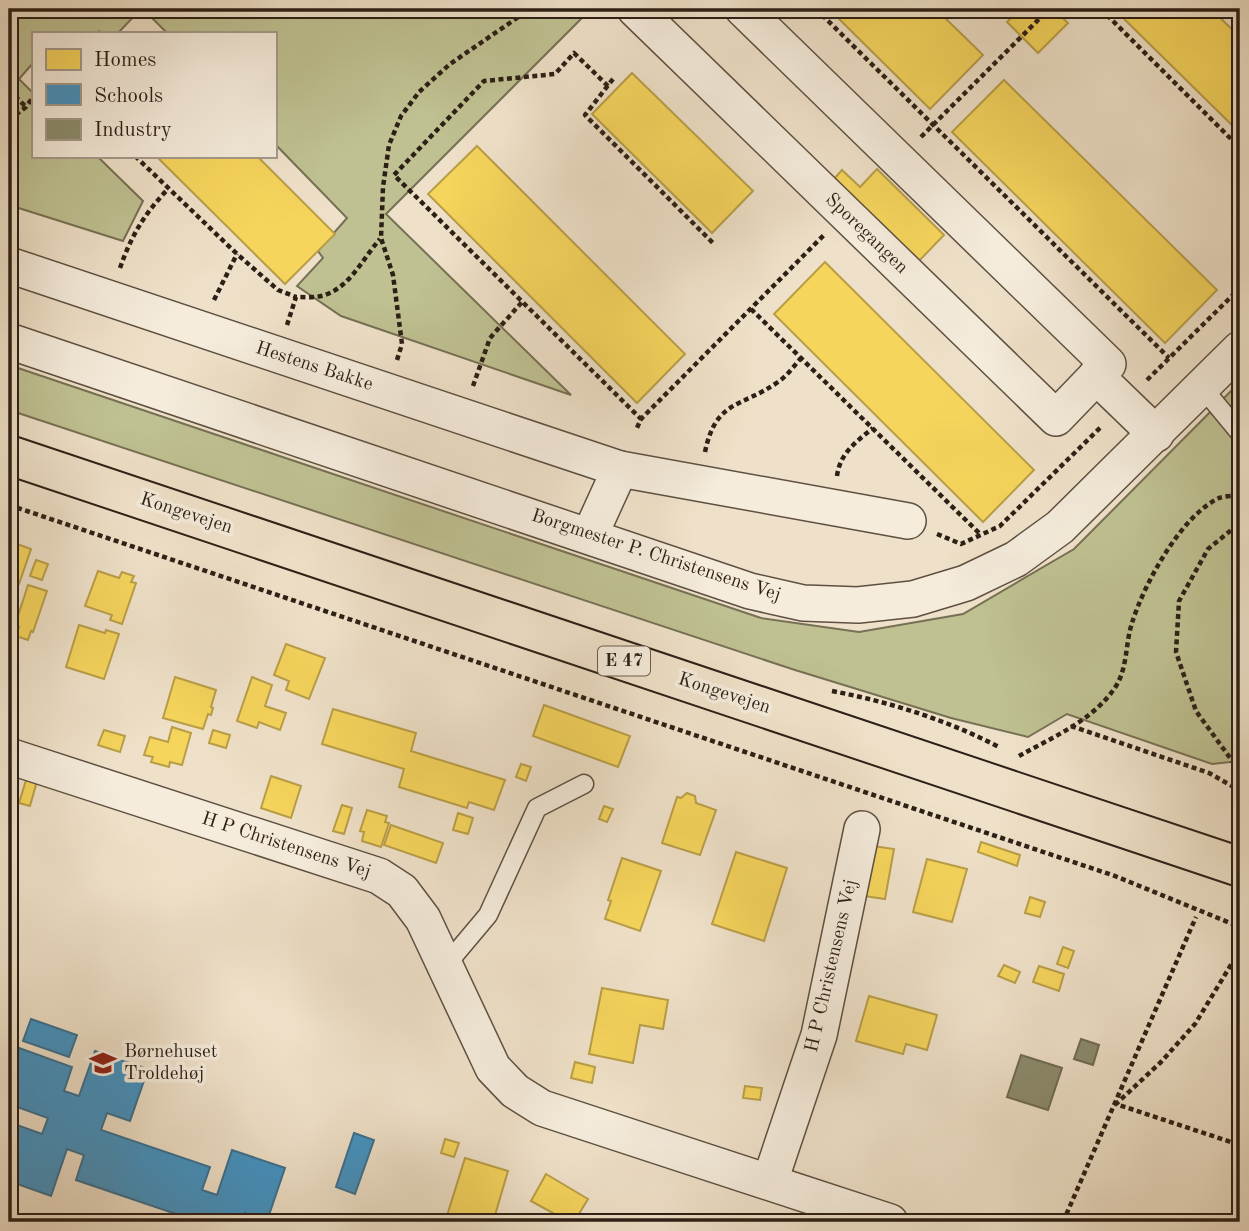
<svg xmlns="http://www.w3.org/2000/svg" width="1249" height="1231" font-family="'Old Standard TT',serif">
  <rect width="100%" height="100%" fill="#efe1c9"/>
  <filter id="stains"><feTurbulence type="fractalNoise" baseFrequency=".00286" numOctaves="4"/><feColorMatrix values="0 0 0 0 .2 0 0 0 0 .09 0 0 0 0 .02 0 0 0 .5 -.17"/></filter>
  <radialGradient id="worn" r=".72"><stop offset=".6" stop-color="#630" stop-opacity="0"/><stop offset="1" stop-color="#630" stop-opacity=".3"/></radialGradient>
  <!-- green -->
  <g fill="#bfc192" stroke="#767054" stroke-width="2">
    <path d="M9,9H141L118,33H101L99,31L96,33H33V63L19,79L33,93V156H97L143,201L123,241L9,205Z"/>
    <path d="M143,9H591L386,214L571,395L341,316L297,286L323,258L318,251L347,218L275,144V33H167Z"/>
    <path d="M9,365L761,618L859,632L963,614L1074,549L1240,382V761L1212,764L1067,714L1028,737L951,718L795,670L9,410Z"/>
  </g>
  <!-- homes -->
  <g fill="#f6d55c" stroke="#b99e47" stroke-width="2">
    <path d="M829,9H936L983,55L930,109Z"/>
    <path d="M1020,9H1053L1068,23L1038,53L1007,22Z"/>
    <path d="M1114,9H1211L1240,37V133Z"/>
    <path d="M632,73L753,191L712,233L592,114Z"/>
    <path d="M1004,80L1217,290L1165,343L952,132Z"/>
    <path d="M477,146L685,354L637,403L428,194Z"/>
    <path d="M156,156H257L335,234L285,284Z"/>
    <path d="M877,169L944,235L917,263L833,180L842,170L860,187Z"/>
    <path d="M825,262L1034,470L983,522L774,314Z"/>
    <path d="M9,541L31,549L19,584L9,580Z"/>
    <path d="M36,560L48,564L42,580L30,576Z"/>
    <path d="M98,571L119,578L122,572L134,576L131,582L136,583L122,624L110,620L112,615L85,606Z"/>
    <path d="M28,585L47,591L33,632L31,631L28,640L16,636L19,627L15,625Z"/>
    <path d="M79,625L105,633L106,630L119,634L104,679L66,667Z"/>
    <path d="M286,644L325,658L309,699L286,690L289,681L274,675Z"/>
    <path d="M175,677L216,690L211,707L213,708L211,715L208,714L203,729L163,718Z"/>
    <path d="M252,677L272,685L265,706L286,713L280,730L259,722L257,728L237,721Z"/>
    <path d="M544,705L630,736L618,767L533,736Z"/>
    <path d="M333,709L416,733L411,751L505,780L494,810L469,802L467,808L399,787L404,769L322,744Z"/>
    <path d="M172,727L191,733L182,765L170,762L169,767L151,762L153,757L144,755L150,737L168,742Z"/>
    <path d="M104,730L125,736L120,752L98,745Z"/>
    <path d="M213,730L230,735L226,748L209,743Z"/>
    <path d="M521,764L531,767L526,781L516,777Z"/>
    <path d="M271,776L301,786L291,818L261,808Z"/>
    <path d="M27,777L37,781L30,806L19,803Z"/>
    <path d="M687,793L695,796L696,803L716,810L700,855L662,843L677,797L681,798Z"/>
    <path d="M342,805L352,808L344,834L333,831Z"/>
    <path d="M604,806L613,809L607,822L599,819Z"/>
    <path d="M367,810L387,816L385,822L389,823L381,847L362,841L364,832L360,831Z"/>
    <path d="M458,813L473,818L468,834L453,830Z"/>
    <path d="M391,825L443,843L436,863L384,845Z"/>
    <path d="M981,842L1020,855L1017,866L978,852Z"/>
    <path d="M873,846L894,849L885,899L864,896Z"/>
    <path d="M736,852L787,868L764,941L712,924Z"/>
    <path d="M622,858L661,871L640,931L605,919L611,901L608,900Z"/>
    <path d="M927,859L967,869L952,922L913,912Z"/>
    <path d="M1030,897L1045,902L1040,917L1025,913Z"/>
    <path d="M1063,947L1074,951L1068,968L1057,964Z"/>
    <path d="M1004,965L1020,972L1015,983L998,976Z"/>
    <path d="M1039,966L1064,974L1059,991L1033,982Z"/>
    <path d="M602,988L668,1000L663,1029L640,1025L633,1063L589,1054Z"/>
    <path d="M869,996L937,1015L927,1050L906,1044L903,1054L856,1041Z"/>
    <path d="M575,1062L595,1067L592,1083L571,1078Z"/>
    <path d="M745,1086L762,1088L760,1100L743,1098Z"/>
    <path d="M445,1139L459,1143L454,1157L441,1153Z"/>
    <path d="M465,1158L508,1171L493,1222H445Z"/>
    <path d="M546,1174L588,1199L574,1222H569L531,1201Z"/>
  </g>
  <!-- schools -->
  <g fill="#4393c3" stroke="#3c708f" stroke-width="2">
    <path d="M31,1019L77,1035L69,1057L23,1041Z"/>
    <path d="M19,1048L72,1067L64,1091L79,1096L95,1051L148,1069L130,1121L107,1113L101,1130L210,1167L202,1190L217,1195L232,1150L285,1168L267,1221L245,1213L242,1222H184L185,1217L76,1180L84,1155L67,1149L51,1196L9,1181V1149L17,1125L42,1134L48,1118L9,1104V1077Z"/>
    <path d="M354,1133L374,1140L355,1194L336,1187Z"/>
  </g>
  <!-- industry -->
  <g fill="#8c8c6e" stroke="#6f6b53" stroke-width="2">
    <path d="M1081,1039L1099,1045L1093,1065L1074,1059Z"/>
    <path d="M1021,1055L1062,1068L1048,1110L1007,1097Z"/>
  </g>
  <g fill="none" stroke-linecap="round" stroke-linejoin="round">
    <defs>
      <g id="lane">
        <path d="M1202,387L1240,433"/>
        <path d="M446,965L488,915L537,808L584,784"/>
      </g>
      <g id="street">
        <path d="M635,9L1056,418L1108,364L743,9"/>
        <path d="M9,265L620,469L908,521"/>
        <path d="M9,341L750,591L803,603L858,605L913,599L966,583L1016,559L1060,527L1240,349"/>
        <path d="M1096,376L1156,434"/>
        <path d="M590,535L620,469"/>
        <path d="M9,756L379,876L402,891L423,919L493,1068L515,1091L542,1108L890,1222"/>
        <path d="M770,1181L819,1035L862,829"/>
      </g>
      <path id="primary" d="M9,455L1240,867"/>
    </defs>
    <!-- lane casing -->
    <use href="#lane" stroke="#5d5042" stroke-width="21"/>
    <!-- street casing -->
    <use href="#street" stroke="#5d5042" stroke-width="38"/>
    <!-- primary casing -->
    <use href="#primary" stroke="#2c1f15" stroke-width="42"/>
    <!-- path -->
    <g stroke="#2c1f15" stroke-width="4.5" stroke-dasharray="5 3.5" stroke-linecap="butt">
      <path d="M816,9L1169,358"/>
      <path d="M1101,9L1240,148"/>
      <path d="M613,79L585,115L713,243"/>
      <path d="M608,86L574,53L555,74L484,81L394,175L641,419L636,430"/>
      <path d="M9,90L26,107"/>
      <path d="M9,120L26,107L33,97"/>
      <path d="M921,137L1049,9"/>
      <path d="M135,156L237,254L278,290L296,297"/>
      <path d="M120,268C131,236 145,213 168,189"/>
      <path d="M214,300L237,254"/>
      <path d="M751,309L981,535"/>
      <path d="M287,325L296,297C305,297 316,298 325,295C351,286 363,258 380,239"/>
      <path d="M397,360L402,344L393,275L381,238L383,187L389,145L401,116L419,92L450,64L530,9"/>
      <path d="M1147,380L1240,288"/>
      <path d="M473,386L490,338L522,302"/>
      <path d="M640,420L824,235"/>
      <path d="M705,452C716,399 741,408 778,382C787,376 794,366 801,358"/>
      <path d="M837,476C840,453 856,442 873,428"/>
      <path d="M9,505L1115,876L1240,927"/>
      <path d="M937,534L961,544L1000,526L1102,426"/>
      <path d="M832,691C890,702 947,720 999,747"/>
      <path d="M1071,726L1209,773L1239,790"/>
      <path d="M1019,756C1051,738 1092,721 1114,689C1128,670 1125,644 1132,623C1144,584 1181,516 1219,498C1225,496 1234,496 1240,495"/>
      <path d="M1239,790L1233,762L1196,711L1176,652L1179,601L1208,549L1240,523"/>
      <path d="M1240,950L1195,1024L1161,1062L1116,1104L1240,1145"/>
      <path d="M923,1220L928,1219L938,1222"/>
      <path d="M1063,1222L1196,917"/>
    </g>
    <!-- lane -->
    <use href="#lane" stroke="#f5ecdc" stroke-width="18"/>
    <!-- street -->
    <use href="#street" stroke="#f5ecdc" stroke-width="35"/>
    <!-- primary -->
    <use href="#primary" stroke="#efe1c9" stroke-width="38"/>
  </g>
  <!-- icons -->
  <defs>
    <symbol id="school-bare" viewBox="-9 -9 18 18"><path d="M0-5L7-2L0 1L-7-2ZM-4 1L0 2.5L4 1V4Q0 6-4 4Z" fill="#8f2418" stroke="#f5ecdc" stroke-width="2.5" paint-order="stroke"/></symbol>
  </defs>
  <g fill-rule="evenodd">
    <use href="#school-bare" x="84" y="1044" width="38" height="38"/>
  </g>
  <g text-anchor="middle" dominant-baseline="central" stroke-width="7" stroke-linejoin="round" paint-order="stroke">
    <!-- shield labels -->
    <rect fill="#f5ecdc" stroke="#685c51" stroke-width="2" x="598" y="646.5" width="52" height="29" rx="5"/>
    <g font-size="18" font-weight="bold" fill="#2c1f15">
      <text x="624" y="661">E 47</text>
    </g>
    <!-- street labels -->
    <g font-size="19" fill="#2c1f15" stroke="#f5ecdc">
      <text transform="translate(866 234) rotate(44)">Sporegangen</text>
      <text transform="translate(314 367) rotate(18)">Hestens Bakke</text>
      <text transform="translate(186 514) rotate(18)">Kongevejen</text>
      <text transform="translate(656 556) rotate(18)">Borgmester P. Christensens Vej</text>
      <text transform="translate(724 694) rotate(18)">Kongevejen</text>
      <text transform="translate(286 846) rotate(18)">H P Christensens Vej</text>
      <text transform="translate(832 966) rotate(-77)">H P Christensens Vej</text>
    </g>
    <!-- poi labels -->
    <g font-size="19" fill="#2c1f15" stroke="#f5ecdc" text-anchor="start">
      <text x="124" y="1052">Børnehuset<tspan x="124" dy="22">Troldehøj</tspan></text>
    </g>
  </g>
  <!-- margin -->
  <rect width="1249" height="1231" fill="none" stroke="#efe1c9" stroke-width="35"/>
  <rect x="10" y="10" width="1228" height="1210" fill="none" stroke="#2c1f15" stroke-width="3.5"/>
  <rect x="18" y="18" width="1214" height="1196" fill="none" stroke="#2c1f15" stroke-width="2"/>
  <!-- legend -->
  <rect x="32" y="32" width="245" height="126" fill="#f5ecdc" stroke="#a59a8c" stroke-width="2"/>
  <rect x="46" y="49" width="35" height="21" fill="#f6d55c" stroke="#a59a8c" stroke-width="2"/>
  <text x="94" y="66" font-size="21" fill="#2c1f15">Homes</text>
  <rect x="46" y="84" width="35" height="21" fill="#4393c3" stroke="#a59a8c" stroke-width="2"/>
  <text x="94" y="102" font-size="21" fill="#2c1f15">Schools</text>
  <rect x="46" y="119" width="35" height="21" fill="#8c8c6e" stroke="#a59a8c" stroke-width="2"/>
  <text x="94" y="136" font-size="21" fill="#2c1f15">Industry</text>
  <rect width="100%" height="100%" filter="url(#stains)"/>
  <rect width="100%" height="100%" fill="url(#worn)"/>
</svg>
